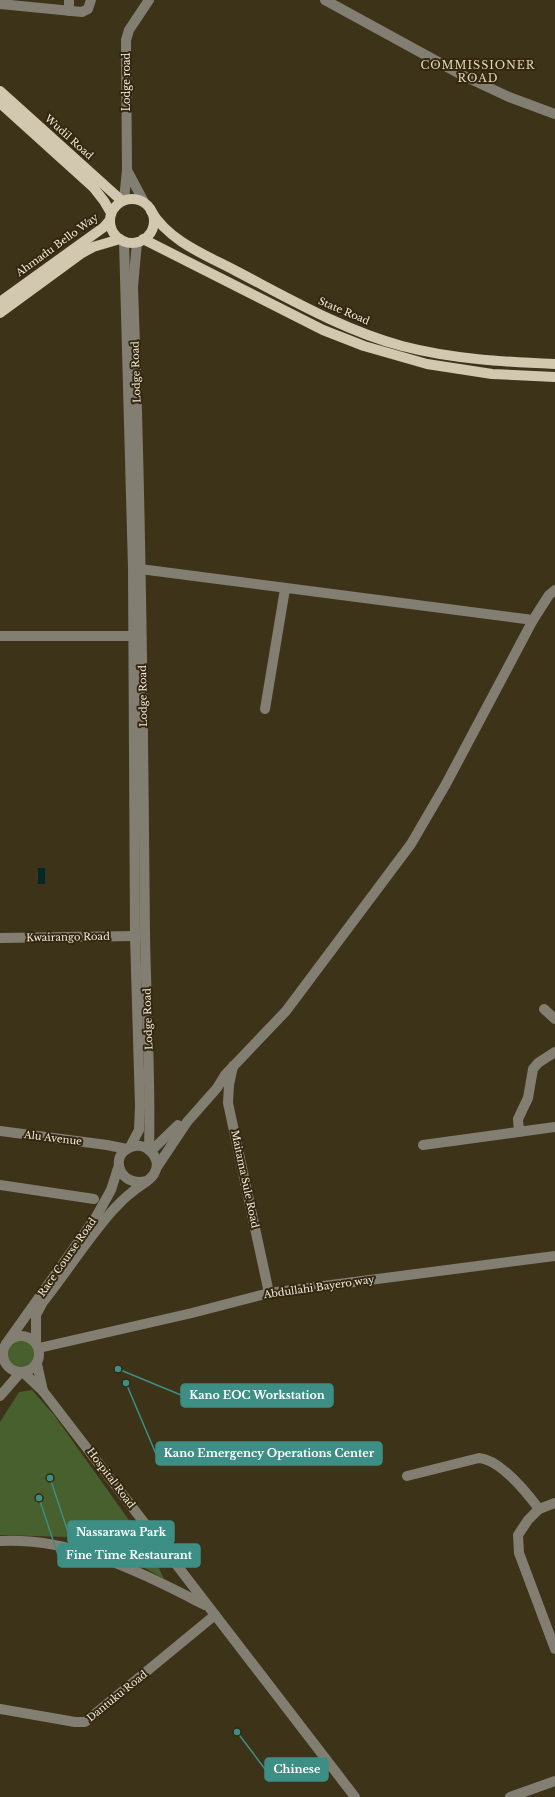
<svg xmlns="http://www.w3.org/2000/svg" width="555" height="1797" font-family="'Libre Baskerville',serif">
  <rect width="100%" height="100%" fill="#3d3319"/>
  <!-- green -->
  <g fill="#485f2e">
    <circle cx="21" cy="1354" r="14"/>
    <path d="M32,1390L54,1415L151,1551L164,1579L120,1554L66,1537L0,1535V1422L19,1392Z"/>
  </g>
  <!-- water -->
  <rect fill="#04272b" x="38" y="868" width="7" height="16"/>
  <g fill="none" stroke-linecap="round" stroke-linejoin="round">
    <!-- minor -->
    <g stroke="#837e72" stroke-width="10">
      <path d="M325,0L462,75L509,97L555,114"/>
      <path d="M0,4L82,12L88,9L91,0"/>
      <path d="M69,11V0"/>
      <path d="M127,170L144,202"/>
      <path d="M124,200L127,170L126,40L129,30L149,0"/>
      <path d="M124,241L133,568L135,936L140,1106L139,1130L130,1147"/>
      <path d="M137,242L133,287C141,502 143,718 145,933C146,1005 151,1077 149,1150"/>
      <path d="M140,569L533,620"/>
      <path d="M0,636H133"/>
      <path d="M265,709L285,589"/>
      <path d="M0,938L135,936"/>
      <path d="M544,1009L555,1019"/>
      <path d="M233,1066L229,1085L228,1103L269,1293"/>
      <path d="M0,1131L107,1145L127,1149"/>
      <path d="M519,1132L518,1119L528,1098L533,1069L538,1063L555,1052"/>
      <path d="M423,1145L555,1127"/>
      <path d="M151,1151L178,1125"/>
      <path d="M157,1167L187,1122L217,1088L225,1075L286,1011L411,844L446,784L533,620L549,595L555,590"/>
      <path d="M0,1185L94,1199"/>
      <circle cx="21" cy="1354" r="18"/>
      <path d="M36,1342V1315L43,1302C66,1273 89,1237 113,1210C119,1204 124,1198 131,1193C138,1186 149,1182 154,1174C163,1159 147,1141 131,1147C108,1155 120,1188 146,1181"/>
      <path d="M6,1344L96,1217L111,1190L119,1165"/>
      <path d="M39,1348L192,1313L269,1293L555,1256"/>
      <path d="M37,1364L43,1391L355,1797"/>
      <path d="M24,1373L43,1391"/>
      <path d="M0,1396L20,1373"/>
      <path d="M407,1476L479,1458C501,1460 527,1493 539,1509"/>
      <path d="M555,1503L539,1509L528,1520L518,1535L519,1553L555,1649"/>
      <path d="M0,1541C75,1537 141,1573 205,1605"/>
      <path d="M0,1709L75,1722H85L215,1615"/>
      <path d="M510,1797L555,1781"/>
    </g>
    <!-- major -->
    <g stroke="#d2c8af" stroke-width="10">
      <path d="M0,91L122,201"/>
      <path d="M0,103L93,187L104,201L111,213"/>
      <circle cx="132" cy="221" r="22"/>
      <path d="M151,211C170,242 206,255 236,271C290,299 343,330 402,346C452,359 504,362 555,364"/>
      <path d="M143,239L323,330L364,346L427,364L492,374L555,377"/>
      <path d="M0,302L104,227L110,220"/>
      <path d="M0,313L82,253L93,247L120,239"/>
    </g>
  </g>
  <g text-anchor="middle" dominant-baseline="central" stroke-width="4" stroke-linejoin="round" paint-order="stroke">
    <!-- street labels -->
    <g font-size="10" fill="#f3ecdd" stroke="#33280f">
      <text transform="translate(126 82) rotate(-90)">Lodge road</text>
      <text transform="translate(69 137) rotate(42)">Wudil Road</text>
      <text transform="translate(57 245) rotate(-36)">Ahmadu Bello Way</text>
      <text transform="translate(344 311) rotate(23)">State Road</text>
      <text transform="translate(136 372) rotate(-92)">Lodge Road</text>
      <text transform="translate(143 696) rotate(-91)">Lodge Road</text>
      <text transform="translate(68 937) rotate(-1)">Kwairango Road</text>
      <text transform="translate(148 1019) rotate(-92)">Lodge Road</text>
      <text transform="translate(53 1138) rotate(7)">Alu Avenue</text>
      <text transform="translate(245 1179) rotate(78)">Maitama Sule Road</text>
      <text transform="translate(67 1257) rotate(-55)">Race Course Road</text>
      <text transform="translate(319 1287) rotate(-8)">Abdullahi Bayero way</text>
      <text transform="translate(111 1478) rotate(53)">Hospital Road</text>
      <text transform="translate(117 1696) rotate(-39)">Dantuku Road</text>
    </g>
    <!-- neighbourhood labels -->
    <g font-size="11" letter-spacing="1" fill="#e3d5b8" stroke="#33280f">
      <text x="478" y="65">COMMISSIONER<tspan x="478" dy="13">ROAD</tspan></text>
    </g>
  </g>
  <!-- callouts -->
  <path fill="none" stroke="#3d8e84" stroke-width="1.5" d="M118 1369L181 1395M126 1383L156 1454M50 1478L68 1532M39 1498L58 1555M237 1732L265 1769"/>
  <g fill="#3d8e84" stroke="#33280f" stroke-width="1.5">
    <circle cx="118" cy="1369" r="4"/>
    <circle cx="126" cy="1383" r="4"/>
    <circle cx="50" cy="1478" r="4"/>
    <circle cx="39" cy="1498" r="4"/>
    <circle cx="237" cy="1732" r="4"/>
  </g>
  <g fill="#3d8e84" stroke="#3d8e84" stroke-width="1.5">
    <rect x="181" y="1384" width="152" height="23" rx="4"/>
    <rect x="156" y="1442" width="226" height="23" rx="4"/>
    <rect x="68" y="1521" width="106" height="23" rx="4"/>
    <rect x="58" y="1544" width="142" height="23" rx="4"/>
    <rect x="265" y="1758" width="63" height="23" rx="4"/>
  </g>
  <g font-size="11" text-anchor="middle" font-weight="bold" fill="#fff">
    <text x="257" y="1399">Kano EOC Workstation</text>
    <text x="269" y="1457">Kano Emergency Operations Center</text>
    <text x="121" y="1536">Nassarawa Park</text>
    <text x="129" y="1559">Fine Time Restaurant</text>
    <text x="297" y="1773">Chinese</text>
  </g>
</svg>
